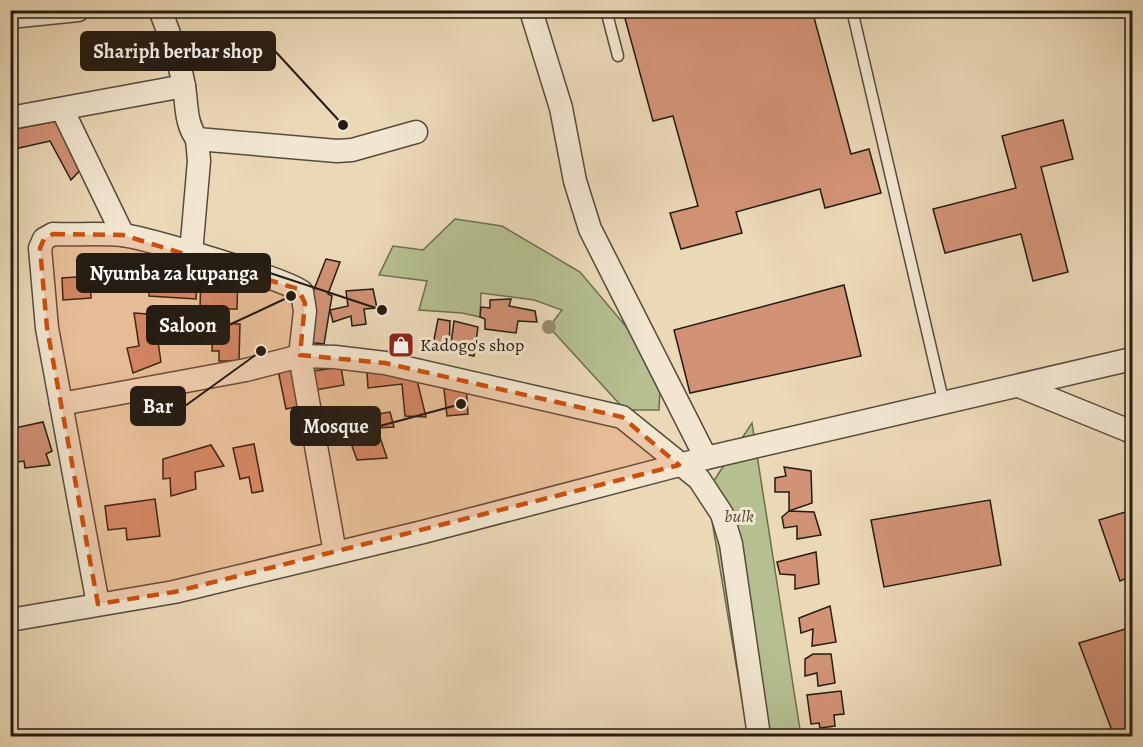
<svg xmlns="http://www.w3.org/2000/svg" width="1143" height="747" font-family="Alegreya,serif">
  <rect width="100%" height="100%" fill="#ebd8b7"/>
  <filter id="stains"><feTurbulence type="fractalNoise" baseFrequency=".00333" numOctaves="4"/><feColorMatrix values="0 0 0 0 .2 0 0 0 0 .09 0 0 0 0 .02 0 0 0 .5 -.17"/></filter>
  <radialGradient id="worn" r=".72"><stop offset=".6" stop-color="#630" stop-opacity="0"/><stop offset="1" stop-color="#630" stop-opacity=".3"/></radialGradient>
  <!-- green -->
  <g fill="#b5bf90" stroke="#6d6e52" stroke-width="1.5">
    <path d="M455,219L502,226L580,272L661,368L659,410H625L549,327L562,310L534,300L481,293L480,317L462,313L419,310L427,281L379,275L393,246L423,250Z"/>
    <path d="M752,423L801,736H748L707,491Z"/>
  </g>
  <!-- building -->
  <g fill="#d29276" stroke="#251c13" stroke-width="1.5">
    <path d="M812,10L851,154L869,149L881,193L825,208L820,189L736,212L742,233L681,249L670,213L698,206L673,116L653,121L623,11Z"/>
    <path d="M1063,120L1073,159L1041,167L1068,272L1033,281L1021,234L945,253L933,209L1016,188L1002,136Z"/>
    <path d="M57,121L84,166L71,180L50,141L10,150V130Z"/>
    <path d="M182,256L198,257L196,299L149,296L151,260L166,261V284L167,267H181Z"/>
    <path d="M326,259L340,262L328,294L332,296L324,344L306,342L311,297Z"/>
    <path d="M201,267L214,273V291H225V274L238,275L237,309H200Z"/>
    <path d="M90,276L91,298L63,300L62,278Z"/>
    <path d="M844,285L861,356L690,393L674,330Z"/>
    <path d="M373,289L377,308L364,309L366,324L352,326L351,316L333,322L330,310L348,306L346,291Z"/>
    <path d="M511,299L509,306L535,311L537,322L518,321L516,333L485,329V319L480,317L481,307L490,308V300Z"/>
    <path d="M134,313L147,314L152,334L157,335L161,362L133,373L127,348L139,346Z"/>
    <path d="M438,319L450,321L449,352L432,350Z"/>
    <path d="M454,321L478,327L474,356L450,351Z"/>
    <path d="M213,323L240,324L239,361H219V351H212Z"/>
    <path d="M295,361L304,405L286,409L277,365Z"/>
    <path d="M341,367L344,385L316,390L313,371Z"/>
    <path d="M367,372H415L426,417L405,416L402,384L368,388Z"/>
    <path d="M466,386L468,414L447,416L444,389Z"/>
    <path d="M390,412L394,427L377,428L387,458L357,460L347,432L355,431L354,418Z"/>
    <path d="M43,422L52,451L46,454L50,465L25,468L24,461L10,463V429Z"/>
    <path d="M254,444L263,491L252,493L249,477L240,479L233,448Z"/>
    <path d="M211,445L224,466L195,472L196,489L171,496L170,478L163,479V459Z"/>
    <path d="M784,467L811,471L812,503L789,511V492H775V478L786,476Z"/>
    <path d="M155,499L160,536L127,540L126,528L108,530L105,506Z"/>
    <path d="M990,500L1001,565L884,587L871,520Z"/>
    <path d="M1132,510V576L1120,581L1099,520Z"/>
    <path d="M789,511L814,512L821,535L797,539V526L784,528L782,517Z"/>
    <path d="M816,552L819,584L795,589V575L780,574L777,562Z"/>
    <path d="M830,606L836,642L812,646L813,629L801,633L799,618Z"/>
    <path d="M1132,627V736H1114L1079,643Z"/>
    <path d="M813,654H831L835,683L818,686L817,673L805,676V659Z"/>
    <path d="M841,691L844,714L834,715L835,726L820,728L819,723L811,724L807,695Z"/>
  </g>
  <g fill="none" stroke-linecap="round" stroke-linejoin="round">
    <defs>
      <g id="service">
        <path d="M606,10L618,56"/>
        <path d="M852,10L944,404"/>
      </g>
      <g id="minor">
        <path d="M160,10C170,35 179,59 184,86C187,104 185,123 197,139L337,151L352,150L416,132"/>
        <path d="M532,14L561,108L575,181L590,229L706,458"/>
        <path d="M10,17L78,10"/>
        <path d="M62,109L123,235"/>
        <path d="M10,118L184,86"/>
        <path d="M191,253L199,161L197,139"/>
        <path d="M1019,386L1132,432"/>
        <path d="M61,404L246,370L300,356L335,357L385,363L622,417L699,479L722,514L731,544L759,736"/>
        <path d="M98,604L47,328L40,248L44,239L53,234C75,235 99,233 122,235C146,238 287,279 302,292L305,311L300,356L335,553"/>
        <path d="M10,620L174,592L423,532L706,458L1132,359"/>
      </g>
    </defs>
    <!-- service casing -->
    <use href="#service" stroke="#564b3c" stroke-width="13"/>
    <!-- minor casing -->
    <use href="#minor" stroke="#564b3c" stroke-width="25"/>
    <!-- service -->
    <use href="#service" stroke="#f2e6d0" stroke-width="10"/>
    <!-- minor -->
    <use href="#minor" stroke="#f2e6d0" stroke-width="22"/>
  </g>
  <!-- trees -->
  <circle fill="#968c71" cx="549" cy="327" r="7"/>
  <!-- marked area -->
  <path fill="#cb500d" fill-opacity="0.2" stroke="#cb500d" stroke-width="4.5" stroke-dasharray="12 8" stroke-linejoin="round" d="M53,234L123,235L298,289L305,303L300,355L385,363L622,417L679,465L174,592L98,604L47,328L40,248L44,239Z"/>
  <!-- icons -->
  <defs>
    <symbol id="shop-square" viewBox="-11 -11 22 22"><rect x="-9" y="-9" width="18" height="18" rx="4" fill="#8f2418" stroke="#f2e6d0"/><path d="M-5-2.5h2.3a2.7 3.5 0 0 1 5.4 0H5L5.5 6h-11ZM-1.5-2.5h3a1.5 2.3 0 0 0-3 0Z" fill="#fff"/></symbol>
  </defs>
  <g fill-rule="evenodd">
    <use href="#shop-square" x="386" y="330" width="30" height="30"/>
  </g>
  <g text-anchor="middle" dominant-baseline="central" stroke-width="6" stroke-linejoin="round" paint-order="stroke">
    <!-- poi labels -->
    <g font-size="18" fill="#251c13" stroke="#f2e6d0" text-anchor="start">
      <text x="420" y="345">Kadogo's shop</text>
    </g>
    <!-- park labels -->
    <g font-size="18" font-style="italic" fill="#504d38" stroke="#f2e6d0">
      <text x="739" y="516">bulk</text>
    </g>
  </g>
  <!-- callouts -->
  <path fill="none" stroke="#251c13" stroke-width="2" d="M343 125L275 51M382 310L270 273M291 296L229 325M261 351L185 406M461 404L380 426"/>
  <g fill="#251c13" stroke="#f2e6d0" stroke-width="2">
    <circle cx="343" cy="125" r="6"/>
    <circle cx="382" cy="310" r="6"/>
    <circle cx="291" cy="296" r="6"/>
    <circle cx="261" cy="351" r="6"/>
    <circle cx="461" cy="404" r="6"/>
  </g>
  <g fill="#251c13" stroke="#251c13" stroke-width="2">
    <rect x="81" y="32" width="194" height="38" rx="6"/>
    <rect x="77" y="254" width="193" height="38" rx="6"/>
    <rect x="147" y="306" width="82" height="38" rx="6"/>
    <rect x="131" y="387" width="54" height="38" rx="6"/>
    <rect x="291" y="407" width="89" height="38" rx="6"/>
  </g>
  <g font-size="20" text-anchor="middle" font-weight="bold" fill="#fff">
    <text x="178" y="58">Shariph berbar shop</text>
    <text x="174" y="280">Nyumba za kupanga</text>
    <text x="188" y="332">Saloon</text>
    <text x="158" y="413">Bar</text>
    <text x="336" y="433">Mosque</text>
  </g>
  <!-- margin -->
  <rect width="1143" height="747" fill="none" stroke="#ebd8b7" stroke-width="36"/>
  <rect x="12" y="12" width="1119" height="723" fill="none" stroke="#251c13" stroke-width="3"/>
  <rect x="18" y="18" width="1107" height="711" fill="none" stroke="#251c13" stroke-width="1.5"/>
  <rect width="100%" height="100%" filter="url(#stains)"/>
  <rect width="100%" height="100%" fill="url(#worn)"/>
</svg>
